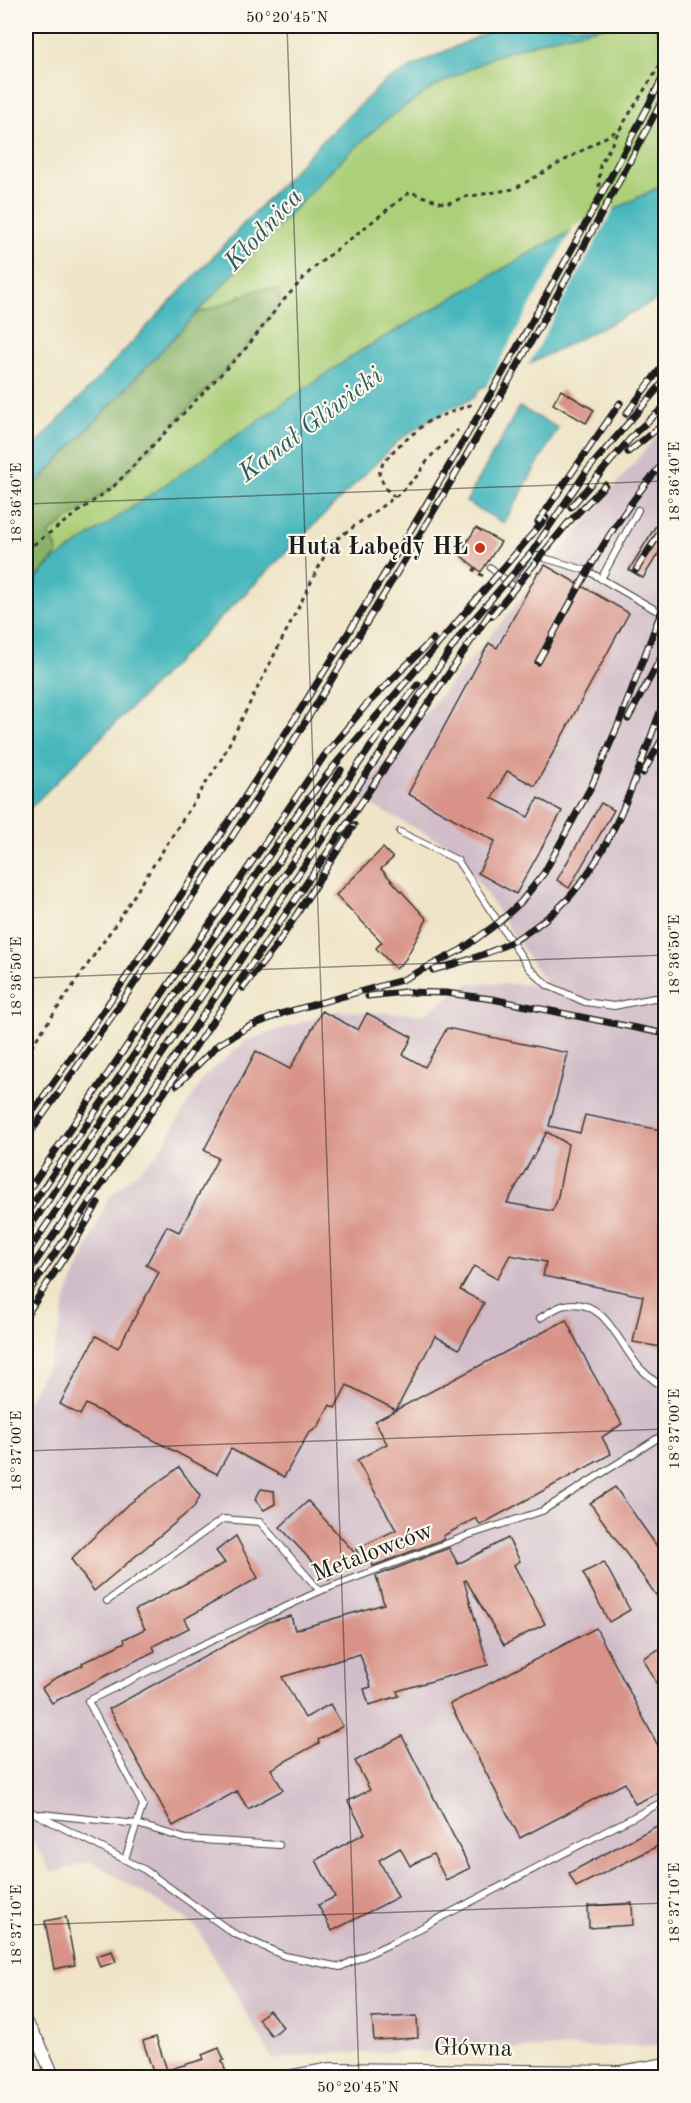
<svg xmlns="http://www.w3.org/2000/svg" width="691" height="2103" font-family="'Old Standard TT',serif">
  <rect width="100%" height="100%" fill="#fbf7ec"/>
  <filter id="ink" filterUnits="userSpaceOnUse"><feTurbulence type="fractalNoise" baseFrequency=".0167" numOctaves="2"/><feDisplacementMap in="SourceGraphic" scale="12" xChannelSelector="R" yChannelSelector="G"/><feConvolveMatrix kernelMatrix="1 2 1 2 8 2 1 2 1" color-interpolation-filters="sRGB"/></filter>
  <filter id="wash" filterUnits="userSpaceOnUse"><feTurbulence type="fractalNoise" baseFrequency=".008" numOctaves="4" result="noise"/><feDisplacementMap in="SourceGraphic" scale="24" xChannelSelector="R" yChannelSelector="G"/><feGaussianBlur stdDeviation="1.35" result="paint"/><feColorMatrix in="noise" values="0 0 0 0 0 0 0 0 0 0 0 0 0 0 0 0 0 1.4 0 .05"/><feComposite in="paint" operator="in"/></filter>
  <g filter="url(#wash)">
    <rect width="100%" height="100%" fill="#efe4c7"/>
    <!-- industrial -->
    <path fill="#d1bdc9" d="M665,426V2045L314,2054L273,2060L198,1929L183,1917L91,1861L52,1873L26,1829V1404L53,1355L67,1296L109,1197L156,1156L205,1076L246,1041L335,1011L424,1014L469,983L547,985L457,850L356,797Z"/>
    <!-- green -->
    <path fill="#accf79" stroke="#64764a" stroke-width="1.5" d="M606,26H665V184L544,245L357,353L104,529L52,562L56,546L48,534L114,486L247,347L281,303L241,295L218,308L197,313L331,170L383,122L432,88L495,56L548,39Z"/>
    <!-- forest -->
    <path fill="#89b269" stroke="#526742" stroke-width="1.5" d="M261,289L277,290L281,303L247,347L114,486L48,534L56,546L57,554L26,590V495L197,313C220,308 239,296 261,289Z"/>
    <!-- water -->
    <g fill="#47b7bd" stroke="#326a6c" stroke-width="1.5">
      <path d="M502,26H606L548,39L495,56L432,88L383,122L331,170L26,495V455L320,143L385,81L430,58Z"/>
      <path d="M665,184V296L479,389L475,397L430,419L399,440L26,812V590L52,562L357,353L544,245Z"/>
      <path d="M519,407L558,428L504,523L466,502Z"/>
    </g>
    <!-- pier -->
    <path fill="#efe4c7" d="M616,205L526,369L484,390L574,226Z"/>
    <g id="blocks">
      <!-- building -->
      <g fill="#d89287" fill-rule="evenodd">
        <path d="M561,390L594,410L586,423L553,404Z"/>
        <path d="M666,509V541L643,578L629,570Z"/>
        <path d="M476,528L501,542L481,572L459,554Z"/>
        <path d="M545,565L629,613L535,786L507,771L492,798L528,817L538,798L562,811L516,894L478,873L495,841L408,794L489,643L497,648L538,572L540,573Z"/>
        <path d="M601,803L614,810L569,888L557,880Z"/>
        <path d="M383,848L393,858L381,869L427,919L405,960L396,969L376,948L382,942L336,895Z"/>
        <path d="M322,1011L358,1030L367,1013L412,1037L403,1055L425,1067L447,1028L568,1053L549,1126L580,1133L585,1115L666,1131V1348L633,1342L643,1296L543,1276L546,1262L510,1255L497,1279L474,1266L460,1290L484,1303L459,1349L435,1336L396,1410L347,1385L335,1408L330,1405L318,1427L308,1434L284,1477L231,1449L217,1474L86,1404L80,1415L60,1404L96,1336L118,1348L159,1272L146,1265L167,1226L179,1232L218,1158L204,1150L256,1051L290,1069ZM547,1132L568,1144L557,1201L552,1211L507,1203Z"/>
        <path d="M566,1320L590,1368L622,1424L602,1437L611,1454L480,1525L476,1518L443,1536L444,1539L373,1566L371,1560L363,1564L356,1549L396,1530L357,1460L387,1444L375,1421Z"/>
        <path d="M179,1467L200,1496L194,1507L94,1591L71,1559L125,1507Z"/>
        <path d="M615,1487L666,1559V1609L590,1503Z"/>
        <path d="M261,1489L274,1491L275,1504L264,1510L255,1500Z"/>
        <path d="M308,1501L354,1552L329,1580L280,1527Z"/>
        <path d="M236,1536L258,1578L184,1619L189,1628L153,1646L155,1651L52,1703L42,1688L54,1679L83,1665L82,1663L125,1642L124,1639L145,1629L135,1610L225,1563L216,1551Z"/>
        <path d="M508,1538L520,1561L514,1565L545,1624L504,1645L466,1580L464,1581L488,1665L397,1691L399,1696L369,1705L364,1689L371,1687L360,1654L282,1677L305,1718L330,1704L343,1726L318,1740L319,1743L271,1769L283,1790L248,1809L237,1791L173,1826L109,1709L268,1622L291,1616L295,1630L384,1604L376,1576L449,1548L458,1564Z"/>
        <path d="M604,1562L630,1610L609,1622L583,1573Z"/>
        <path d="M596,1628L666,1761V1789L635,1804L625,1783L520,1838L450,1704Z"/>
        <path d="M659,1649L666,1662V1701L643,1658Z"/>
        <path d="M402,1736L470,1868L446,1880L433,1854L410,1866L400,1848L379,1860L398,1897L332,1931L318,1905L335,1897L316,1860L365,1833L348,1801L370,1790L355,1761Z"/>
        <path d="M666,1821V1842L576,1887L569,1873Z"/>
        <path d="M632,1903L633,1925L589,1928L588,1906Z"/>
        <path d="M66,1917L75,1965L54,1969L45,1921Z"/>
        <path d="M112,1951L116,1962L100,1967L96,1956Z"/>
        <path d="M269,2010L283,2027L272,2036L258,2019Z"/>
        <path d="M417,2016L418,2038L374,2040L372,2018Z"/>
        <path d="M156,2037L167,2070L204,2059L202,2055L219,2048L224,2060L222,2061L226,2072L210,2078H155L143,2041Z"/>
      </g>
    </g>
  </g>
  <g filter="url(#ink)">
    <use href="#blocks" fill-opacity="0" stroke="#3c3a36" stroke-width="1.5"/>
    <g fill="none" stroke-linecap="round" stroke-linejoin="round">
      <defs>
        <g id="lane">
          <path d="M491,568L514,587L537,556L541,557L588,571L666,616"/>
          <path d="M601,579L638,510"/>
          <path d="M400,832L457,860L529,968L547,985L585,1002L614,1006L654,998L666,999"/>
          <path d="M540,1318C547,1314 556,1307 565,1305C606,1297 618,1344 640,1368C647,1375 657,1384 666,1388"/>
          <path d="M107,1601L223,1519L260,1522L320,1591"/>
          <path d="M26,1813H34L145,1870L233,1933L285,1956L340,1967L394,1942L666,1800"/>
          <path d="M41,1814L137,1824L186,1839L279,1845"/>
          <path d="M125,1859L143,1805L88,1701L187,1652L320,1591L469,1535L542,1511L666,1433"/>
        </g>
        <g id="street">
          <path d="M26,2023L39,2043L54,2078"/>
          <path d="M281,2078L331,2069L621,2072L666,2064"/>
        </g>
      </defs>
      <!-- lane casing -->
      <use href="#lane" stroke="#3c3a36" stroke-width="8"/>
      <!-- street casing -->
      <use href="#street" stroke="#3c3a36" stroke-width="14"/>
      <!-- path -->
      <g stroke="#3c3a36" stroke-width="3" stroke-dasharray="4.5 4.5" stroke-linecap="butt">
        <path d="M599,187L600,165L619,131"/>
        <path d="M395,497L386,489L379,474L383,463L397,447L430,420L473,404"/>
        <path d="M26,550L114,486L247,347L281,303L312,269L410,192L446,204L465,197L514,189L620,129L666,55"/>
        <path d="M476,568L474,570L483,576"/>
        <path d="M26,1054L119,919L222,758L331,543L399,494L417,476L430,457L458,430"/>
      </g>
      <!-- lane -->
      <use href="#lane" stroke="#fff" stroke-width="6"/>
      <!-- street -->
      <use href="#street" stroke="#fff" stroke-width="12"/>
      <defs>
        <g id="rail">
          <path d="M626,414L666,361"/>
          <path d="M628,452L666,422"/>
          <path d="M571,507L636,432L666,405"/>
          <path d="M538,522L620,403"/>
          <path d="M636,570L666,523"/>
          <path d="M492,616L567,524L605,485"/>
          <path d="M538,662C577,592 611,520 666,460"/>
          <path d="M628,719L666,648"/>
          <path d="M643,773L666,732"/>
          <path d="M433,970C460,963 487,955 511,942C530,932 558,911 572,894C619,839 640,763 666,696"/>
          <path d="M243,988L277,945L354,825"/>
          <path d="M368,996L404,992L446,993L492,999L666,1034"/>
          <path d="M177,1085L219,1044L248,1027L283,1013L402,980L461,950L498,923L520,903L544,873L592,785L619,723L666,599"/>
          <path d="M26,1121C121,989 210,853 297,715C429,506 553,292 666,71"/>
          <path d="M26,1139C264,806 476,456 666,93"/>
          <path d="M26,1194L324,756L366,705L433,639"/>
          <path d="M26,1214L304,804L339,760L546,518"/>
          <path d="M26,1233L341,770"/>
          <path d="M26,1255L371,746L418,684"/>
          <path d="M26,1276L462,633L532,552L586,472L666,379"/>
          <path d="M26,1296L494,607"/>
          <path d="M26,1316L79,1235L98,1203"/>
        </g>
      </defs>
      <!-- rail casing -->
      <use href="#rail" stroke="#1c1c1c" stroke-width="7"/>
      <!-- rail -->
      <use href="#rail" stroke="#fbf7ec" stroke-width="4.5" stroke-dasharray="14" stroke-linecap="butt"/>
    </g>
  </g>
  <!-- ticks -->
  <path fill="none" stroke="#1c1c1c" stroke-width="1.5" stroke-opacity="0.45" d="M287,26L359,2078M657,26L666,262M26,30L147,26M26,504L666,481M26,978L666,955M26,1451L666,1429M26,1925L666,1903"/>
  <!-- markers -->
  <circle fill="#c8321e" stroke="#fbf7ec" stroke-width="2" cx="480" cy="548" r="6"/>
  <g text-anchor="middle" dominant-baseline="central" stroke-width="4.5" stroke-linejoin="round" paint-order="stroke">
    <!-- poi labels -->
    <g font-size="24" font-weight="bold" fill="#1c1c1c" stroke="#fbf7ec" text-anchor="end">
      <text x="468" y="548">Huta Łabędy HŁ</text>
    </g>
    <!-- street labels -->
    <g font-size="24" fill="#1c1c1c" stroke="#fbf7ec">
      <text transform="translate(373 1553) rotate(-21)">Metalowców</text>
      <text transform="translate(473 2049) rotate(1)">Główna</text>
    </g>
    <!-- water labels -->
    <g font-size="26" font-style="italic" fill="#2d5a5c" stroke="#fbf7ec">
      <text transform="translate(264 230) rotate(-47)">Kłodnica</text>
      <text transform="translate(311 425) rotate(-37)">Kanał Gliwicki</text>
    </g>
  </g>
  <!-- margin -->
  <rect width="691" height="2103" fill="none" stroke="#fbf7ec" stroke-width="66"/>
  <rect x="33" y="33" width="625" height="2037" fill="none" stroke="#1c1c1c" stroke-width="2"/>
  <g font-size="15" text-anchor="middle" fill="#1c1c1c">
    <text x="287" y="22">50°20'45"N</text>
    <text transform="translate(674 482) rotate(-90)" y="5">18°36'40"E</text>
    <text transform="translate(16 503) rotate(-90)" y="5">18°36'40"E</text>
    <text transform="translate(674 955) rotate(-90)" y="5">18°36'50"E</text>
    <text transform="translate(16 977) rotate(-90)" y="5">18°36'50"E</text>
    <text transform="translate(674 1429) rotate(-90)" y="5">18°37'00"E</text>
    <text transform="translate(16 1451) rotate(-90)" y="5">18°37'00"E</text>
    <text transform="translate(674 1903) rotate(-90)" y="5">18°37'10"E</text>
    <text transform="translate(16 1925) rotate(-90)" y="5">18°37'10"E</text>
    <text x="358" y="2092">50°20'45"N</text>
  </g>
</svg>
